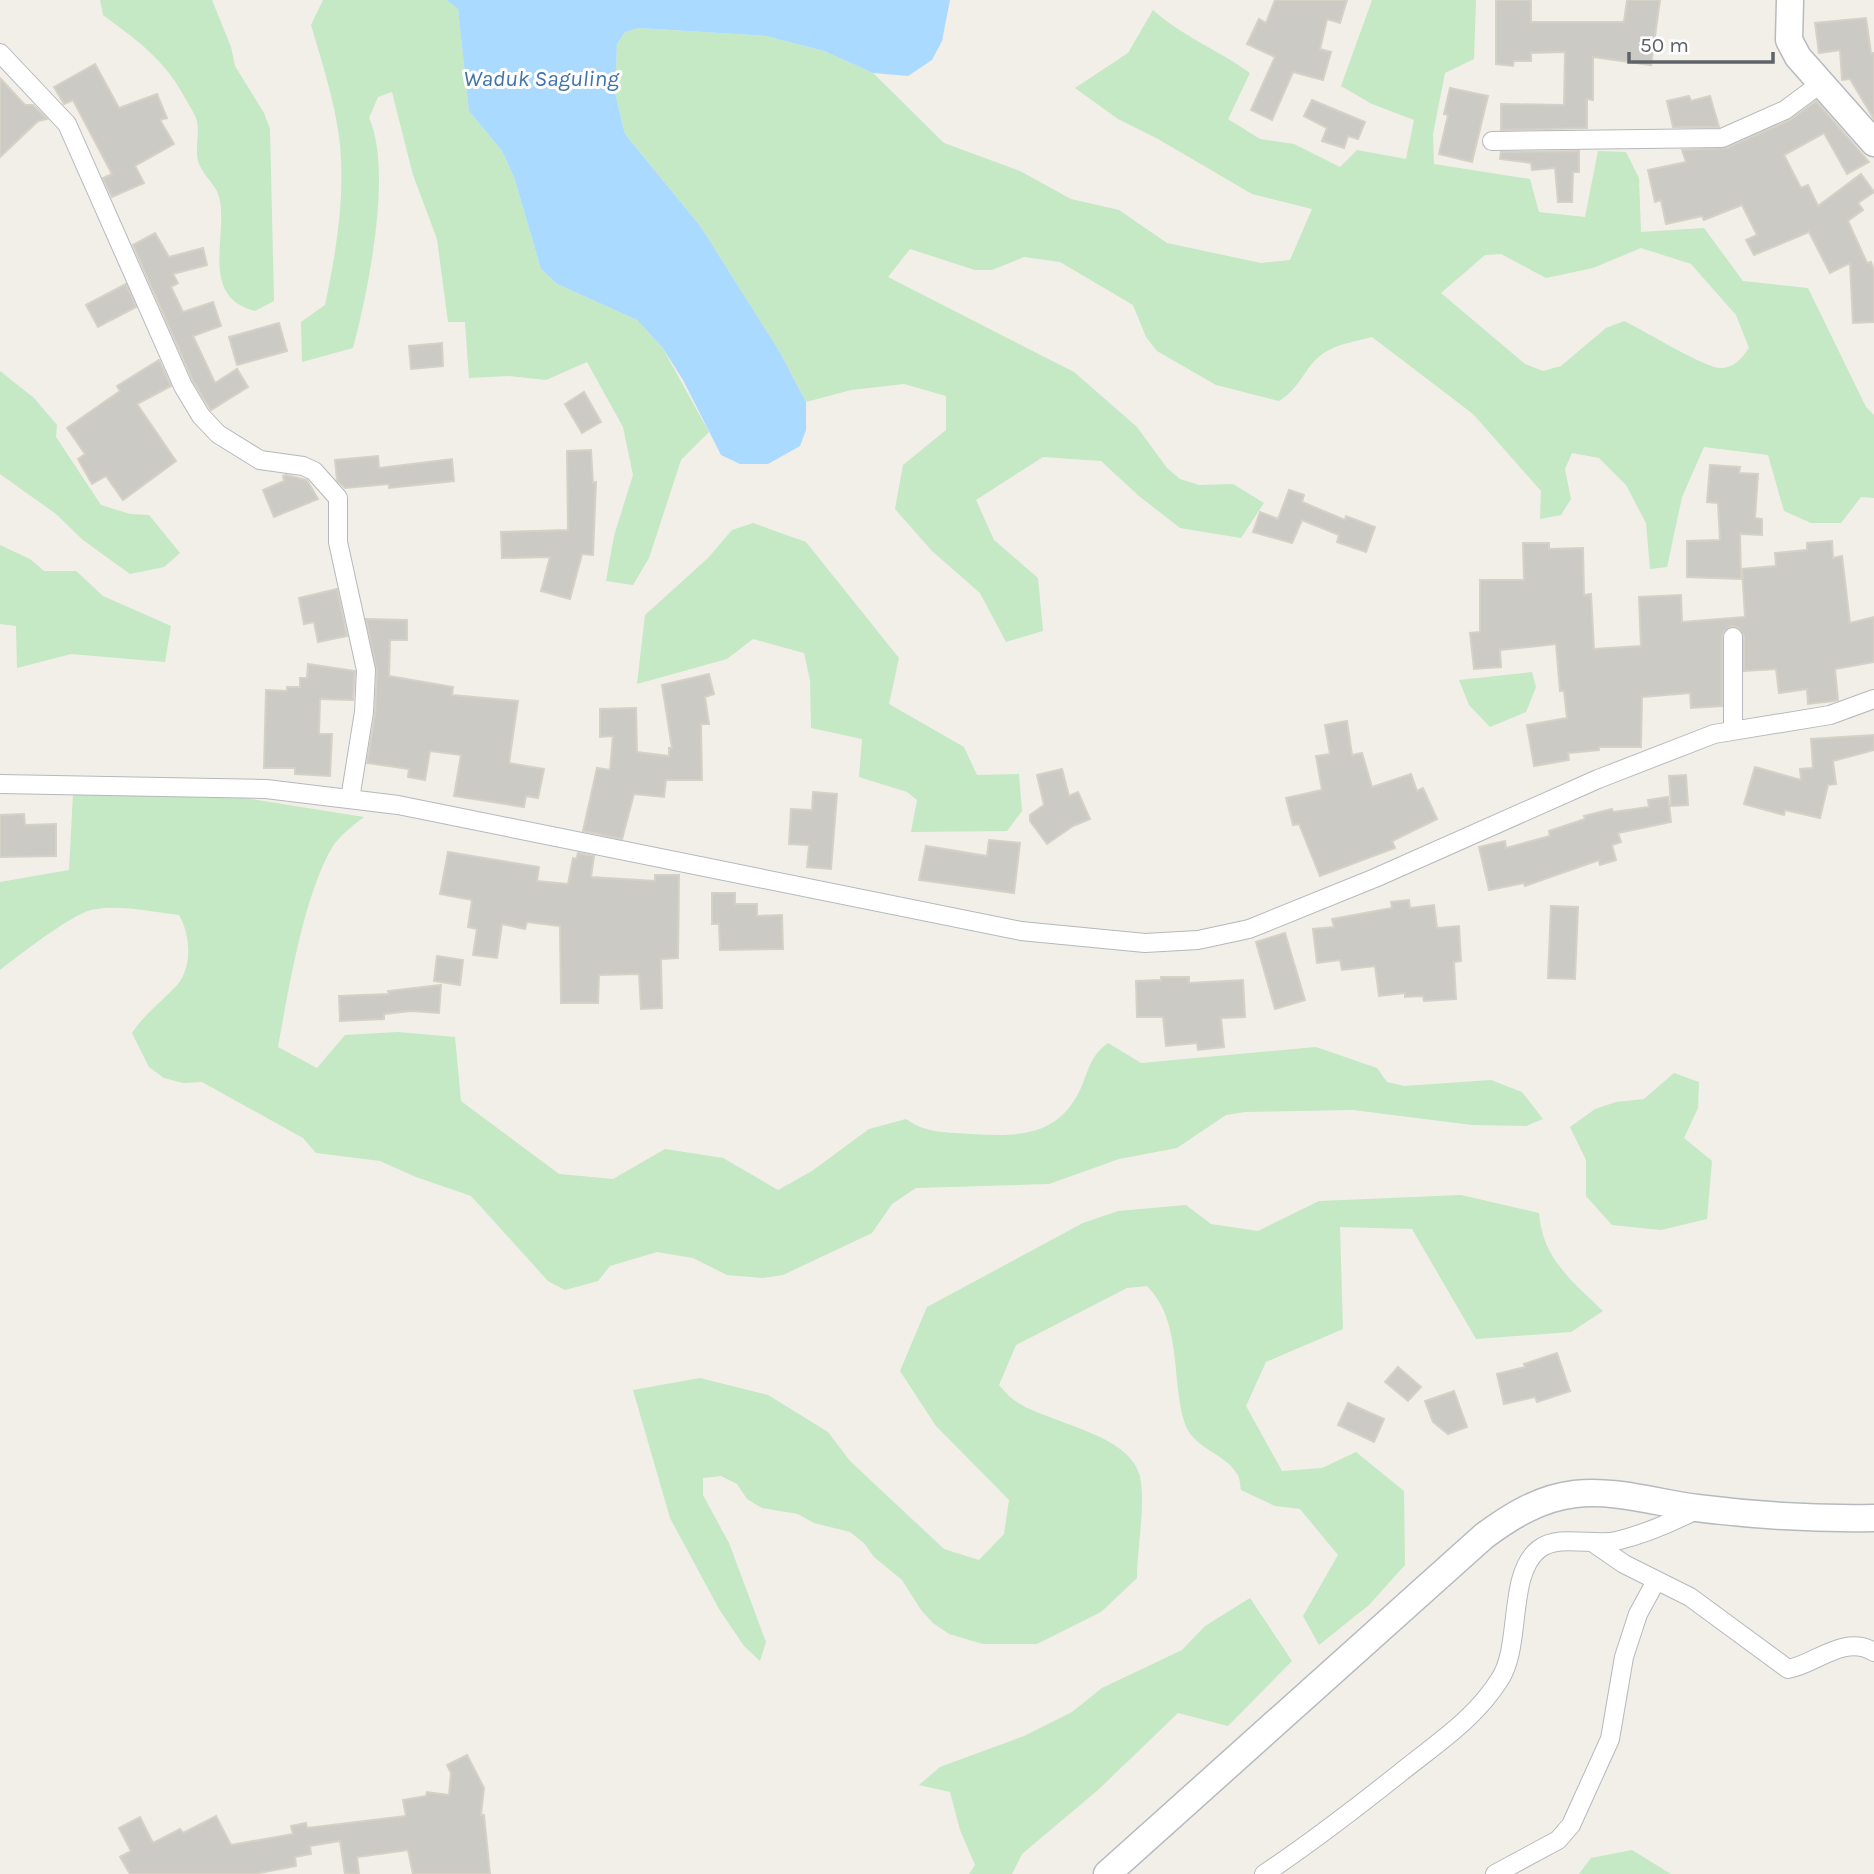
<svg xmlns="http://www.w3.org/2000/svg" width="1874" height="1874" font-family="Karla,sans-serif">
  <rect width="100%" height="100%" fill="#f1efe8"/>
  <!-- green -->
  <g fill="#c5e8c5" fill-rule="evenodd">
    <path d="M100,0H212L231,47L235,66L264,113L270,129L274,301L255,311C200,297 227,239 220,201C218,186 205,178 199,164C194,151 200,135 197,121C195,114 189,105 185,98C165,60 137,40 103,15Z"/>
    <path d="M323,0H447L458,8L469,111L502,151L514,177L541,269L557,284L637,320L662,347L709,432L681,460L649,558L633,585L606,581L614,536L633,475L623,427L587,362L546,380L509,376L469,378L465,322H448L437,239L413,175L392,92L378,97L369,118C393,170 368,292 353,348L302,362L301,322L325,305C337,249 347,186 338,129C332,93 321,59 311,25Z"/>
    <path d="M1372,0H1476L1474,59L1445,73L1433,134L1434,164L1530,179L1539,212L1585,217L1598,151L1626,152L1639,178L1641,232L1704,228L1743,281L1808,288L1866,407L1874,415V498L1861,497L1841,523H1811L1784,511L1768,455L1704,447L1682,497L1667,567L1650,569L1646,523L1626,485L1599,458L1572,453L1565,469L1571,499L1561,515L1540,519L1541,491L1473,414L1372,337C1357,341 1337,344 1324,353C1304,366 1302,387 1279,401L1216,385L1157,351L1146,337L1133,305L1060,262L1024,257L992,270H975L910,249L888,277L1074,372L1137,427L1167,468L1180,479L1199,485L1233,484L1264,503L1241,538L1180,528L1139,496L1101,461L1043,457L976,500L994,540L1038,578L1043,631L1006,642L980,593L932,551L895,509L903,465L946,430V396L904,384L851,390L806,402L781,354L701,227L625,134L615,93L617,44L625,32L639,28L766,36L824,51L873,73L944,143L1020,171L1071,199L1119,210L1167,243L1261,263L1290,260L1312,209L1252,194L1158,139L1118,119L1075,88L1128,53L1153,10C1182,36 1218,50 1250,73L1228,119L1260,139L1294,144L1340,167L1357,150L1406,159L1414,120L1372,104L1341,86ZM1641,248L1691,264L1736,315L1749,348C1742,358 1736,366 1723,368C1709,371 1642,329 1624,321L1606,328L1561,366L1543,371L1525,364L1441,293L1485,255L1501,254L1546,278L1593,268Z"/>
    <path d="M0,371L34,398L57,425L56,437L101,505L130,514L149,515L180,553L164,567L130,574L83,540L56,514L0,474Z"/>
    <path d="M753,523L806,542L899,658L889,704L964,747L977,775L1019,774L1022,811L1007,831L911,832L917,800L907,792L859,777L862,739L811,728L810,680L804,653L753,639L727,659L637,684L645,615L708,558L732,530Z"/>
    <path d="M0,545L30,559L44,571H76L103,596L171,626L165,662L71,654L17,668L16,626L0,624Z"/>
    <path d="M1532,672L1536,687L1526,712L1490,727L1469,705L1459,680Z"/>
    <path d="M73,794L238,797L364,817C354,825 340,835 333,846C304,893 288,992 278,1047L317,1068L345,1035L398,1032L455,1037L461,1101L559,1174L613,1179L665,1149L723,1158L778,1190L812,1171L869,1129L906,1119C926,1134 948,1132 972,1134C1021,1137 1062,1136 1083,1083C1090,1065 1092,1055 1108,1043L1141,1063L1316,1047L1377,1068L1387,1082L1404,1086L1491,1080L1522,1092L1543,1119L1526,1126L1472,1125L1353,1110L1245,1112L1226,1115L1177,1148L1119,1159L1049,1184L916,1188L892,1204L872,1233L783,1275L763,1278L727,1275L693,1258L657,1252L610,1266L598,1281L565,1290L548,1281L471,1196L416,1177L380,1161L316,1153L303,1138L202,1082L183,1083L164,1078L149,1067L132,1033C145,1013 163,1001 178,984C193,965 190,934 179,915C151,912 119,904 91,910C71,915 19,955 0,970V882L69,870Z"/>
    <path d="M1674,1073L1699,1082L1698,1108L1684,1138L1712,1161L1707,1219L1661,1230L1612,1225L1586,1196V1160L1570,1127L1595,1109L1616,1102L1644,1099Z"/>
    <path d="M1461,1195L1539,1213C1542,1258 1572,1281 1603,1311L1571,1332L1476,1339L1412,1229L1340,1227L1343,1329L1266,1362L1246,1406L1282,1471L1322,1468L1356,1452L1404,1491L1405,1565L1369,1605L1319,1645L1303,1616L1338,1555L1300,1509L1275,1506L1241,1490C1240,1485 1240,1477 1237,1474C1224,1452 1192,1449 1184,1421C1171,1376 1182,1321 1147,1286L1127,1288L1016,1345L999,1385C1004,1390 1008,1396 1014,1400C1045,1423 1129,1432 1140,1476C1146,1505 1137,1547 1137,1578L1101,1612L1037,1644H983L949,1634L933,1623L921,1610L902,1580L874,1557L864,1543L850,1532L814,1523L798,1514L762,1508L747,1499L737,1484L721,1476L703,1478V1495L729,1543L766,1642L760,1661L744,1646L719,1609L670,1518L633,1390L700,1378L768,1395L828,1432L850,1461L944,1549L979,1560L1004,1534L1009,1500L936,1426L900,1371L927,1307L1083,1223L1118,1211L1186,1205L1211,1224L1258,1231L1319,1201Z"/>
    <path d="M1250,1598L1292,1661L1228,1726L1178,1713L1098,1790L1022,1854L1012,1874H969L975,1865L960,1830L950,1792L919,1785L940,1767L1024,1736L1072,1712L1102,1688L1182,1650L1205,1626Z"/>
    <path d="M1632,1850L1671,1874H1579L1591,1858Z"/>
  </g>
  <!-- water -->
  <path fill="#aadaff" d="M447,0H950L942,41L932,60L908,76L873,73L824,51L766,36L639,28L625,32L617,44L615,93L625,134L701,227L781,354L806,402V430L800,446L768,464H740L721,455L683,380L662,347L637,320L557,284L541,269L514,177L502,151L469,111L458,9Z"/>
  <!-- building -->
  <g fill="#cccac5" stroke="#d6d1c6" stroke-width="2">
    <path d="M1275,0H1347L1340,23L1327,19L1320,49L1331,52L1323,80L1293,72L1272,120L1251,110L1275,57L1247,44L1259,19L1266,23Z"/>
    <path d="M1496,0H1531V22H1624L1627,0H1660L1651,65L1593,57V100L1587,99V128L1501,130V104L1564,105L1565,52L1531,53V61H1514L1513,66L1496,64Z"/>
    <path d="M1866,18L1871,53H1874V119L1850,79L1842,80L1840,50L1819,53L1815,23Z"/>
    <path d="M95,64L119,108L157,94L167,118L160,120L174,144L135,166L144,183L112,197L103,178L112,174L73,100L64,104L54,87Z"/>
    <path d="M0,78L25,105H33L47,119L38,121L0,157Z"/>
    <path d="M1450,88L1488,96L1472,162L1439,154L1448,115L1444,114Z"/>
    <path d="M1689,96L1691,101L1710,96L1719,127H1673L1667,101Z"/>
    <path d="M1312,100L1365,122L1358,139L1348,136L1344,148L1322,141L1327,128L1304,116Z"/>
    <path d="M1816,101L1869,162L1847,174L1824,133L1784,155L1801,188L1808,185L1818,206L1861,174L1874,192L1858,203L1863,210L1848,221L1867,263L1871,262L1874,270V322L1853,323L1850,263L1830,273L1809,232L1754,255L1746,240L1757,235L1742,205L1704,220L1702,216L1666,224L1661,200L1655,202L1648,170L1686,162L1682,150L1727,148L1790,120Z"/>
    <path d="M1579,151V172H1573L1572,202H1558L1555,168L1532,170L1531,163L1500,159L1501,152Z"/>
    <path d="M155,233L169,257L203,248L207,265L173,274L178,283L171,287L183,312L213,302L221,326L193,336L215,383L237,369L248,387L211,410L193,381L133,245Z"/>
    <path d="M126,284L136,307L98,327L86,305Z"/>
    <path d="M279,323L287,351L237,365L229,337Z"/>
    <path d="M442,343L443,366L411,369L409,346Z"/>
    <path d="M159,360L171,386L137,404L176,461L123,500L106,476L92,484L78,459L85,454L67,428L120,391L117,386Z"/>
    <path d="M584,392L601,422L582,433L565,404Z"/>
    <path d="M591,450L593,483L596,482L593,555L582,554L570,599L541,591L550,557L502,558L501,532L568,530L567,451Z"/>
    <path d="M378,456L379,468L452,459L454,481L389,488V484L345,488L337,480L335,460Z"/>
    <path d="M1710,465L1740,467L1739,473L1758,474L1755,518L1762,519V535L1740,534L1741,579L1687,577V541L1720,540L1718,503L1707,502Z"/>
    <path d="M286,475L307,480L318,499L274,517L263,490L284,481L283,476Z"/>
    <path d="M1289,490L1304,495L1302,502L1345,520L1346,516L1375,527L1366,552L1337,542L1339,535L1302,520L1292,543L1253,532L1260,512L1278,519Z"/>
    <path d="M1832,541L1833,558L1842,556L1850,623L1874,617V662L1835,669L1838,700L1834,701L1808,704L1807,689L1779,693L1776,669L1744,671V636L1739,628L1732,626L1724,631L1722,636V706L1691,708L1690,693L1642,697L1641,747H1599V750L1568,753L1569,760L1534,766L1527,725L1567,718L1564,691H1560L1556,644L1500,650L1501,667L1474,669L1470,633L1480,632V580H1524L1523,543H1549V549L1583,548L1584,595L1591,594L1594,649L1641,646L1639,597L1681,595L1682,622L1745,617L1742,569L1776,566L1775,553L1807,550V543Z"/>
    <path d="M337,589L347,636L318,642L314,622L304,624L299,598Z"/>
    <path d="M366,619L407,620V640H390L389,676L453,687L452,695L518,701L509,763L544,769L538,798L526,796L524,807L454,796L461,755L430,751L425,780L408,777L409,769L367,763L375,714L377,671Z"/>
    <path d="M308,664L355,671L353,700L320,699L319,734H332L330,776L295,774V768H264L266,690L287,691V687H300V678H307Z"/>
    <path d="M709,674L714,694L705,697L709,724H701L702,780H666L664,797L634,794L622,839L583,831L597,768L610,770L613,736L600,737V709L636,708L637,752L669,756V748H672L662,685Z"/>
    <path d="M1347,721L1352,755L1362,753L1372,787L1411,774L1417,791L1423,788L1437,819L1392,841L1395,848L1320,876L1299,824L1293,825L1286,798L1322,790L1316,756L1330,754L1325,725Z"/>
    <path d="M1874,735V750L1833,761L1836,784L1828,785L1820,818L1785,810L1784,815L1744,804L1755,767L1801,780L1800,769L1813,768L1811,739Z"/>
    <path d="M1062,769L1069,796L1078,792L1090,819L1073,826L1047,844L1030,821V815L1044,805L1037,775Z"/>
    <path d="M1686,775L1688,805L1671,806L1669,776Z"/>
    <path d="M813,792L837,794L831,869L807,867L809,845L789,844L791,809L812,810Z"/>
    <path d="M1668,797L1671,822L1618,833L1621,842L1612,845L1616,860L1600,865L1599,860L1525,886L1524,883L1489,890L1479,847L1505,841L1506,848L1550,836L1549,831L1585,819L1584,816L1612,809L1613,812L1649,807L1648,800Z"/>
    <path d="M24,814L25,825L56,824V856L0,857V815Z"/>
    <path d="M989,840L1020,843L1014,893L919,880L926,846L987,856Z"/>
    <path d="M448,852L539,867L537,881L568,884L573,858L576,859L578,853L594,856L591,877L655,881V875H679L678,958L661,959L662,1008L641,1009L639,974L599,975L598,1003H561L560,926L527,922L525,929L502,924L497,958L473,955L477,929L468,927L472,900L440,894Z"/>
    <path d="M712,893H735V904H757V916L782,915L783,949L720,950L719,924H712Z"/>
    <path d="M1409,900L1410,908L1434,905L1437,928L1459,926L1461,961L1454,962L1456,999L1424,1001L1423,996L1405,997V993L1379,996L1375,966L1342,970L1340,960L1317,963L1313,929L1334,927L1332,919L1392,908L1391,902Z"/>
    <path d="M1551,906L1578,907L1575,979L1548,978Z"/>
    <path d="M1285,933L1305,1000L1275,1009L1256,942Z"/>
    <path d="M437,956L463,960L460,985L434,981Z"/>
    <path d="M1161,977H1189V983L1243,980L1245,1017L1221,1018L1224,1047L1198,1050L1197,1043L1166,1046L1163,1017H1137L1136,981L1161,980Z"/>
    <path d="M441,985L439,1013L411,1011L384,1014V1019L340,1021L339,996L389,994L388,991Z"/>
    <path d="M1557,1353L1570,1391L1537,1402L1535,1397L1504,1404L1497,1374L1525,1367L1524,1364Z"/>
    <path d="M1398,1367L1421,1387L1408,1401L1385,1382Z"/>
    <path d="M1454,1391L1467,1427L1448,1434L1433,1422L1425,1401Z"/>
    <path d="M1348,1403L1384,1419L1374,1442L1338,1425Z"/>
    <path d="M467,1755L484,1788L481,1815H484L490,1874H413L408,1850L357,1857L359,1874H345L340,1841L310,1846L311,1854L295,1857L296,1866L254,1874H130L120,1857L131,1851L119,1828L140,1817L153,1843L180,1829L183,1833L216,1816L231,1845L293,1834L291,1826L306,1823L307,1828L406,1816L403,1800L426,1796L427,1792L449,1795L451,1773L447,1765Z"/>
  </g>
  <g fill="none" stroke-linecap="round" stroke-linejoin="round">
    <defs>
      <g id="street">
        <path d="M0,53L67,124L183,386L201,416L218,434L260,460L303,466L314,471L338,498V542L366,670L364,712L350,799"/>
        <path d="M1492,141L1722,138L1785,110L1820,84"/>
        <path d="M1733,637V729"/>
        <path d="M0,784L266,789L398,805L1021,931L1145,943L1198,940L1249,929L1375,878L1598,779L1714,734L1830,715L1874,699"/>
        <path d="M1595,1544L1624,1564L1690,1597L1788,1669C1816,1664 1844,1634 1874,1652"/>
        <path d="M1264,1874C1311,1843 1356,1808 1400,1773C1436,1744 1475,1719 1500,1679C1522,1645 1507,1574 1539,1549C1559,1534 1593,1546 1616,1541C1646,1534 1673,1522 1700,1508"/>
        <path d="M1495,1874L1558,1840L1571,1825L1610,1739L1624,1657L1638,1614L1656,1581"/>
      </g>
      <g id="secondary">
        <path d="M1790,0L1789,40L1798,57L1874,143"/>
        <path d="M1107,1874L1484,1536C1511,1516 1540,1498 1575,1494C1614,1489 1658,1503 1697,1508C1752,1515 1819,1519 1874,1518"/>
      </g>
    </defs>
    <!-- street casing -->
    <use href="#street" stroke="#b5b8bc" stroke-width="20"/>
    <!-- secondary casing -->
    <use href="#secondary" stroke="#b6babf" stroke-width="29"/>
    <!-- street -->
    <use href="#street" stroke="#fff" stroke-width="18"/>
    <!-- secondary -->
    <use href="#secondary" stroke="#fff" stroke-width="26"/>
  </g>
  <g text-anchor="middle" dominant-baseline="central" stroke-width="6" stroke-linejoin="round" paint-order="stroke">
    <!-- water labels -->
    <g font-size="23" font-style="italic" fill="#4174aa" stroke="#fff">
      <text x="541" y="78">Waduk Saguling</text>
    </g>
  </g>
  <!-- scale -->
  <path d="M1629 52v10h144v-10" fill="none" stroke="#5f6368" stroke-width="3.5"/>
  <text x="1640" y="52" font-size="21" fill="#5f6368" stroke="#ffffff" stroke-width="5" paint-order="stroke">50 m</text>
</svg>
